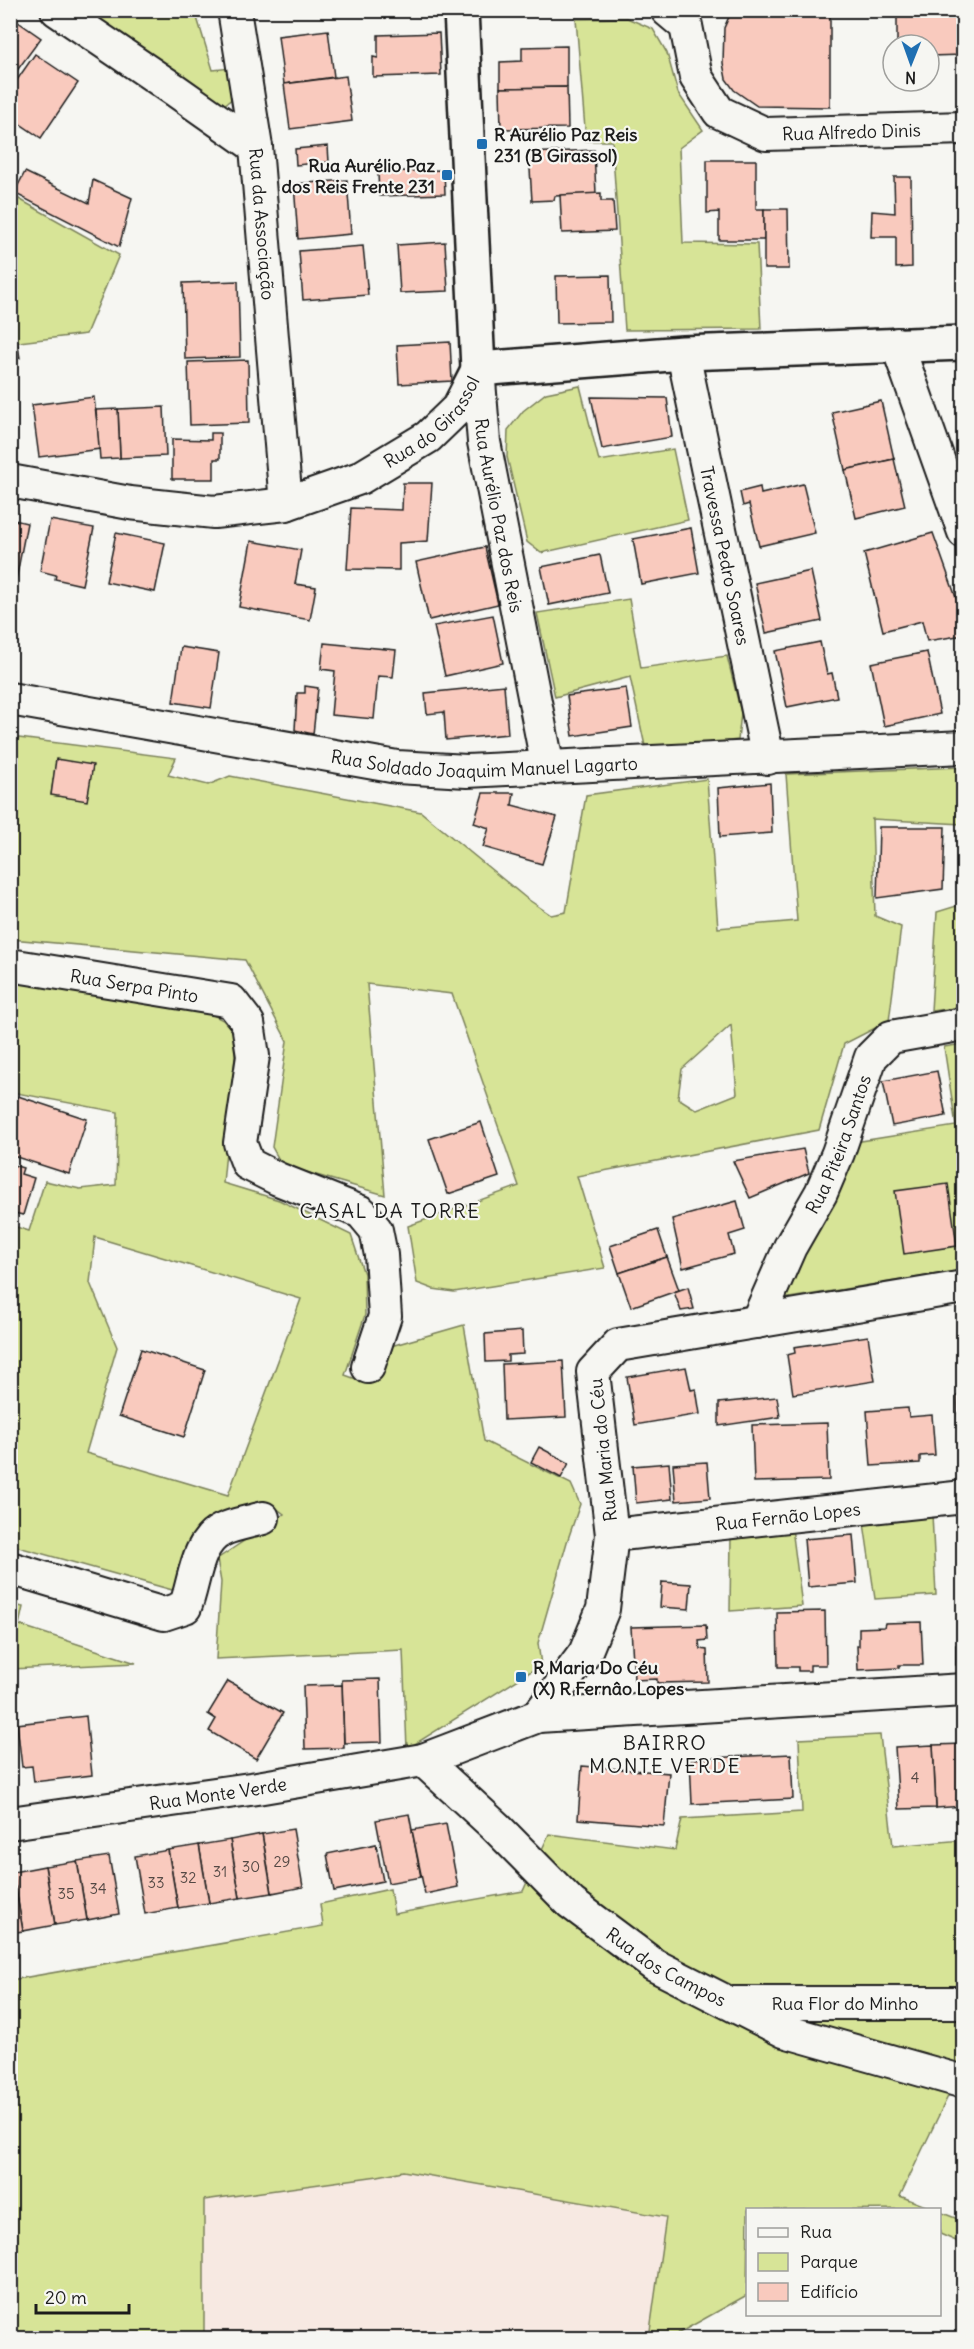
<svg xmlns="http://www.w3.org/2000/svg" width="974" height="2349" font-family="Delius,sans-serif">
  <rect width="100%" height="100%" fill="#f6f6f2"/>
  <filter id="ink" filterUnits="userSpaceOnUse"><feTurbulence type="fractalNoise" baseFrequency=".0167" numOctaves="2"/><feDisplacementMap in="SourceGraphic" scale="12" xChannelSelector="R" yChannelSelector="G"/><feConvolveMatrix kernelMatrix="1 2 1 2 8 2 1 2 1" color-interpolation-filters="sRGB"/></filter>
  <g filter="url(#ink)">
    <!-- built -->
    <path fill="#f7e9e2" d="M403,2171L666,2217L649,2338H204V2200L378,2176Z"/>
    <!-- green -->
    <g fill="#d7e497" stroke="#7a805a" stroke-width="1.5" fill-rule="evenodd">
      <path d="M78,11H195L213,70L231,68L233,98L219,109Z"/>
      <path d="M627,18L653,29L667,53L678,93L703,130L679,148L683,243L757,244L761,329L625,330L612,141H586L576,19Z"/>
      <path d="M10,194L119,255L86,334L11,343Z"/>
      <path d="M580,386L599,461L673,449L688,520L541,553L527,542L507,457L508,430L523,411L546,393Z"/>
      <path d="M629,599L641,668L727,656L741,713L738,740L665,748L645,746L630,677L555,697L537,613Z"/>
      <path d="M11,737L176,758L168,775L208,785L230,776L421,812L526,898L551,915L566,912L586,795L707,779L718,928L797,921L786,774L963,767V1007L931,1011L937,912L960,905L962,824L872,819L875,916L901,927L889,1021L844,1044L819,1130L577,1176L605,1268L454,1292L433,1289L417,1283L408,1226L519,1186L452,994L367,984L385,1195L282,1165L272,1147L287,1041L245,960L11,939ZM56,761L92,765L87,800L51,795ZM731,1025L737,1094L697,1110L678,1098L682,1069Z"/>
      <path d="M11,980L203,1010L223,1020L237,1036L223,1183L279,1200L351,1235L364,1274L365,1315L345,1375L370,1384L391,1346L464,1325L484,1441L571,1484L580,1504L567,1542L538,1643L541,1665L407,1749L403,1650L216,1659L221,1582L217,1559L284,1514L272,1505L186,1567L176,1591L11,1545L10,1225L29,1231L45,1181L80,1189L116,1185L118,1112L11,1092ZM95,1237L301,1299L228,1495L86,1453L117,1347L90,1283Z"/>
      <path d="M963,1044V1270L783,1299L855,1142L956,1126L944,1047Z"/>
      <path d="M932,1514L936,1595L875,1599L864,1523Z"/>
      <path d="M792,1528L802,1606L730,1611L731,1536Z"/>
      <path d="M10,1604L23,1607L19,1625L136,1663L11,1669Z"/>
      <path d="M880,1735L893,1846L963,1840V2065L900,2196L933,2209L748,2210L747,2295L670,2338H649L666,2217L403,2171L378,2176L204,2200V2338H11V1980L323,1926L320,1904L390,1889L394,1914L523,1891L549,1834L675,1850L682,1819L802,1812L799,1739Z"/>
      <path d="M940,2212L963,2221V2244L940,2234Z"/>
    </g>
    <!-- building -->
    <g fill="#f9cabe" stroke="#1c1c1c" stroke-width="1.5">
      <path d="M732,10H830V107L757,106L734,90L726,79L723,63L724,28Z"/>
      <path d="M897,10H938L962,17L963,55L929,56V45H897Z"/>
      <path d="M11,17L41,38L10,80V17Z"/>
      <path d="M328,30L334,77L284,84L278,36Z"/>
      <path d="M439,33L441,75L373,77V57L378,58V35Z"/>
      <path d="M567,46V87L500,88V62L522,61V47Z"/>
      <path d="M35,54L78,83L41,138L10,117V90Z"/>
      <path d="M346,76L352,121L290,129L284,84Z"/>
      <path d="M567,87L568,128L501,129L500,88Z"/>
      <path d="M328,146L329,162L296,165L295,149Z"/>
      <path d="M594,150L596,194L555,196L554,200L532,201L529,153Z"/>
      <path d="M707,160H756V209H764V240H719V212L707,213Z"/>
      <path d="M444,170L445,194L379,196L378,172Z"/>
      <path d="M25,172L89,203L93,180L132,198L119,247L14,193Z"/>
      <path d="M894,177H911L912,267L896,268V237H871L872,211L895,213Z"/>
      <path d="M347,180L351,234L298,239L294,184Z"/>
      <path d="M601,193V201H613L615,231L562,233L560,195Z"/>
      <path d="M764,209H788L789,269H764Z"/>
      <path d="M445,242L448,291L400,293L397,245Z"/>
      <path d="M363,246L368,295L303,300L299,251Z"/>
      <path d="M610,275L611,322L557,323L556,276Z"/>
      <path d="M238,281L240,357L185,359L183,283Z"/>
      <path d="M17,341L20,358L10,360V342Z"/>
      <path d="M450,342L452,381L399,384L397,345Z"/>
      <path d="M248,360L249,423L190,425L188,362Z"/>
      <path d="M94,397L100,449L39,457L32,405Z"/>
      <path d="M591,397L667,398L672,437L602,449Z"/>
      <path d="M881,401L894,459L845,470L832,412Z"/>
      <path d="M164,407L166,456L120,458L118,409Z"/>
      <path d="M118,409L120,458L100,459L96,410Z"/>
      <path d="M211,433H220V459H214V479H172V439L211,440Z"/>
      <path d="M894,459L905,506L856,518L845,470Z"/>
      <path d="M403,483H432L428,541L399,543V570L347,569L351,508L402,510Z"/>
      <path d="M803,484L815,533L759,546L749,504L743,506L740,492L760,487L761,494Z"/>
      <path d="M10,519L27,523L16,580L10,579Z"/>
      <path d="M50,520L94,528L82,585L55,579L56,575L40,571Z"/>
      <path d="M691,528L699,573L641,584L633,539Z"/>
      <path d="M116,533L165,543L155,592L106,582Z"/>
      <path d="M933,533L964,620V635L927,641L922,621L883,631L864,553Z"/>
      <path d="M251,541L301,550L295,584L316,587L310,620L239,607Z"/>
      <path d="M485,547L498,604L429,620L416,562Z"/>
      <path d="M600,555L608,593L549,605L541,567Z"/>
      <path d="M811,571L822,621L766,633L755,583Z"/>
      <path d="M493,615L503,663L445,676L434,626Z"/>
      <path d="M820,642L827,674L832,673L837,697L787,707L775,651Z"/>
      <path d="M324,643L396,650L393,677L378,676L374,719L331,715L335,671L321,669Z"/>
      <path d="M181,647L219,653L211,708L173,702Z"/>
      <path d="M927,652L940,714L884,726L871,663Z"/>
      <path d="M504,685L508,734L446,740L444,712L427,714L425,693Z"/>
      <path d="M305,686L318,688L313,734L295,730L297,693H305Z"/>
      <path d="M626,688L632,727L573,736L567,696Z"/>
      <path d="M56,759L93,765L87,801L51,795Z"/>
      <path d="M770,783L772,833L720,837L718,788Z"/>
      <path d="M483,793H514L512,805L557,817L542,864L483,847L489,828L474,823Z"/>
      <path d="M879,827H945L943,889L877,898Z"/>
      <path d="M937,1071L946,1116L892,1126L883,1081Z"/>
      <path d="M18,1096L87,1119L69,1174L10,1155V1120Z"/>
      <path d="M481,1122L499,1177L448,1194L429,1139Z"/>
      <path d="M803,1149L809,1173L750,1198L733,1161Z"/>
      <path d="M10,1164L23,1168L21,1174L34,1178L23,1215L10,1212Z"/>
      <path d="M948,1184L957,1246L904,1254L895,1191Z"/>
      <path d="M737,1201L745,1230L729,1235L734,1254L683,1268L672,1219Z"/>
      <path d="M658,1230L667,1257L619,1273L610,1246Z"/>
      <path d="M667,1257L679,1290L631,1307L619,1273Z"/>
      <path d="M688,1287L694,1309L681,1311L674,1292Z"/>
      <path d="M522,1331L523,1354L508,1355V1361L486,1362L485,1334Z"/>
      <path d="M868,1336L875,1381L793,1394L787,1355L795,1353L794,1347Z"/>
      <path d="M141,1349L205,1370L184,1437L119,1416Z"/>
      <path d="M563,1361L566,1417L504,1420L502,1364Z"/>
      <path d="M686,1367L691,1390L696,1389L700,1414L635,1425L627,1377Z"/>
      <path d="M964,1395V1458H959L957,1396Z"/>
      <path d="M777,1397L780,1417L719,1426V1403Z"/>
      <path d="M908,1408L909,1417L932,1415L935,1455L920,1456V1463L871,1466L867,1411Z"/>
      <path d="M827,1423L829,1480L754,1482L752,1425Z"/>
      <path d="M539,1447L569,1463L561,1478L531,1462Z"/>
      <path d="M707,1462L710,1498L676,1501L673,1464Z"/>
      <path d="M669,1463L672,1499L636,1503L633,1466Z"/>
      <path d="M853,1535L857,1583L808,1587L804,1539Z"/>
      <path d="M662,1582L691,1584L689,1609L660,1607Z"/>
      <path d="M825,1611L826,1665H810V1671H798V1667H778L777,1612Z"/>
      <path d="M960,1615H964V1664L956,1665V1645H963Z"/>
      <path d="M921,1622L923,1665H899V1668L858,1670L857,1646H859V1628L884,1627L885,1623Z"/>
      <path d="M706,1625L707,1640L699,1641L700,1649L707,1650L708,1682L657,1683V1679L634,1680L631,1627Z"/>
      <path d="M380,1679L382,1742L344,1743L342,1680Z"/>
      <path d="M228,1681L283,1713L256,1759L209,1731L216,1719L208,1714Z"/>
      <path d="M342,1685L344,1748L305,1749L303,1686Z"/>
      <path d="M86,1716L92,1775L34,1782L32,1766L22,1767L17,1724Z"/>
      <path d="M964,1744V1806L936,1808L933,1745Z"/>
      <path d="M933,1745L936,1808L899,1809L895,1747Z"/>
      <path d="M791,1754L793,1799L692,1804L690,1759Z"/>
      <path d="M582,1766L669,1773L664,1826L578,1819Z"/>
      <path d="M409,1814L421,1877L388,1883L376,1820Z"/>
      <path d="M446,1824L458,1887L425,1894L412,1830Z"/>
      <path d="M293,1829L303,1887L272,1893L262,1834Z"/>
      <path d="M262,1834L272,1893L240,1898L230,1840Z"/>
      <path d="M230,1840L240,1898L209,1903L199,1845Z"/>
      <path d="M376,1844L383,1881L334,1891L327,1854Z"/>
      <path d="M199,1845L209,1903L178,1908L168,1850Z"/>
      <path d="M168,1850L178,1908L145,1914L135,1856Z"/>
      <path d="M109,1856L119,1914L87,1920L77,1861Z"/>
      <path d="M77,1861L87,1920L55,1925L45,1866Z"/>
      <path d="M45,1866L55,1925L23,1931L13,1872Z"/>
      <path d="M10,1872H13L23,1931L10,1933Z"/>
    </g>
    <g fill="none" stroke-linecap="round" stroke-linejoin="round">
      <defs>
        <g id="street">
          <path d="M57,10L175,90L256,147"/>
          <path id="s1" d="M234,10L256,147L286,504"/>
          <path id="s2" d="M667,10L686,26L696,77L719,112L766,134L964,128"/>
          <path d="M897,344L964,532"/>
          <path id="s3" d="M683,353L768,758"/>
          <path id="s4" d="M478,369L484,442L548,768"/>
          <path id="s5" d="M10,481L130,503L214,512L286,504L360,478L428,437L458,408L478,369"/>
          <path id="s6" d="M10,699L397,767L467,771L964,747"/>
          <path id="s7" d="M10,965L231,1001L248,1023L253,1056L240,1143L248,1164L278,1179L361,1212L376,1230L381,1255L385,1316L368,1367"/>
          <path id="s8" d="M757,1322L790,1247L821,1193L838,1153L871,1057L891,1037L964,1024"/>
          <path id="s9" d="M612,1535L964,1497"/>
          <path d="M10,1568L164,1614L185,1607C195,1583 195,1543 222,1530C234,1524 250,1522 263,1518"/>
          <path d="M538,1716L585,1653L603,1609L612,1535L593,1372L618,1345L964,1287"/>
          <path id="s10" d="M423,1760L496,1827L571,1903L654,1965L784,2031L964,2082"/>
          <path id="s11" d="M10,1823L257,1788L423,1760L538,1716L964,1690"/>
          <path id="s12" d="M733,2003H964"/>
        </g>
        <path id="secondary" d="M461,10L478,369L683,353L964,343"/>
      </defs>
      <!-- street casing -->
      <use href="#street" stroke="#1c1c1c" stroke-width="36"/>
      <!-- secondary casing -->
      <use href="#secondary" stroke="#1c1c1c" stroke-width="38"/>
      <!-- street -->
      <use href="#street" stroke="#f6f6f2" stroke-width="32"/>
      <!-- secondary -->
      <use href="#secondary" stroke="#f6f6f2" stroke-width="33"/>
    </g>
  </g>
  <!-- markers -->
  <g fill="#1f6fb2" stroke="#f6f6f2" stroke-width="2">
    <rect x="476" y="138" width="12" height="12" rx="3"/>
    <rect x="441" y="169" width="12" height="12" rx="3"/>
    <rect x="515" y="1671" width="12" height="12" rx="3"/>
  </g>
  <g text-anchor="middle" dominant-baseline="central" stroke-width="4.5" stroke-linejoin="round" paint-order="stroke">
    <!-- number labels -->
    <g font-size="15" fill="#534844">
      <text x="915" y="1777">4</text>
      <text x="282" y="1861">29</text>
      <text x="251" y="1866">30</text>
      <text x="220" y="1871">31</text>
      <text x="188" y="1877">32</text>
      <text x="156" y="1882">33</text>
      <text x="98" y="1888">34</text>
      <text x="66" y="1893">35</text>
    </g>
    <!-- street labels -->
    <g font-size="18" fill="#1c1c1c" stroke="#f6f6f2">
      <text stroke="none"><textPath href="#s2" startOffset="256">Rua Alfredo Dinis</textPath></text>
      <text stroke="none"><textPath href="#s1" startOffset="216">Rua da Associação</textPath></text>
      <text stroke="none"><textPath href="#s5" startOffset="450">Rua do Girassol</textPath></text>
      <text stroke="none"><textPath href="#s4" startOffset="148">Rua Aurélio Paz dos Reis</textPath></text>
      <text stroke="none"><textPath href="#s3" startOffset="207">Travessa Pedro Soares</textPath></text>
      <text stroke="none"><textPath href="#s6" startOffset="480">Rua Soldado Joaquim Manuel Lagarto</textPath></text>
      <text stroke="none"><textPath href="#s7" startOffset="126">Rua Serpa Pinto</textPath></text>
      <text stroke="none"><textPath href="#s8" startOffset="196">Rua Piteira Santos</textPath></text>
      <text transform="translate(603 1450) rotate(-96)">Rua Maria do Céu</text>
      <text stroke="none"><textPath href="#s9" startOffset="177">Rua Fernão Lopes</textPath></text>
      <text stroke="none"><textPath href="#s11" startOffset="210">Rua Monte Verde</textPath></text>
      <text stroke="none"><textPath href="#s10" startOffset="321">Rua dos Campos</textPath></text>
      <text stroke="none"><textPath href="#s12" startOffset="112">Rua Flor do Minho</textPath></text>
    </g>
    <!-- poi labels -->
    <g font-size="18" font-weight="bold" fill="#1c1c1c" stroke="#f6f6f2" text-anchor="start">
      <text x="494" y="134">R Aurélio Paz Reis<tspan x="494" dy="21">231 (B Girassol)</tspan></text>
      <text x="435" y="165" text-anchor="end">Rua Aurélio Paz<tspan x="435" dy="21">dos Reis Frente 231</tspan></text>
      <text x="533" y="1667">R Maria Do Céu<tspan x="533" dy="21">(X) R Fernâo Lopes</tspan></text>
    </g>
    <!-- neighbourhood labels -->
    <g font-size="20" letter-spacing="1.5" fill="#1c1c1c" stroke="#f6f6f2">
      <text x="390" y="1210">CASAL DA TORRE</text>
      <text x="665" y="1742">BAIRRO<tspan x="665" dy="23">MONTE VERDE</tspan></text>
    </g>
  </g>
  <!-- margin -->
  <rect width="974" height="2349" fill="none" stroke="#f6f6f2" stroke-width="36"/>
  <rect x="18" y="18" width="938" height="2313" fill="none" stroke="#1c1c1c" stroke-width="2" filter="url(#ink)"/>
  <!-- legend -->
  <rect x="746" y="2208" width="195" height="108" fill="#f6f6f2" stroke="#9f9f9c" stroke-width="1.5"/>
  <rect x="758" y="2228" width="30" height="9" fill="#f6f6f2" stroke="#9f9f9c" stroke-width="1.5"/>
  <text x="800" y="2238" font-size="18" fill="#1c1c1c">Rua</text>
  <rect x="758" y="2253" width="30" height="18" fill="#d7e497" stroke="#9f9f9c" stroke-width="1.5"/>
  <text x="800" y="2268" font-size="18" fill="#1c1c1c">Parque</text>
  <rect x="758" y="2283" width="30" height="18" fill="#f9cabe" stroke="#9f9f9c" stroke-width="1.5"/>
  <text x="800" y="2298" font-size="18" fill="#1c1c1c">Edifício</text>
  <!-- north arrow -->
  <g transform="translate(911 63) rotate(181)"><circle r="28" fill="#f6f6f2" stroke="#9f9f9c" stroke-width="1.5"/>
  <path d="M0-4.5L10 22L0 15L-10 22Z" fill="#1f6fb2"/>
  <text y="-9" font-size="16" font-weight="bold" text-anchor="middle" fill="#1c1c1c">N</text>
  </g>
  <!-- scale -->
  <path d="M36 2304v9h93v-9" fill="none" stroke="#1c1c1c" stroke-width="3"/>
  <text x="45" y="2304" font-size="18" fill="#1c1c1c" stroke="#f6f6f2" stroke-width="4.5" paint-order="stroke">20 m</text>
</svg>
